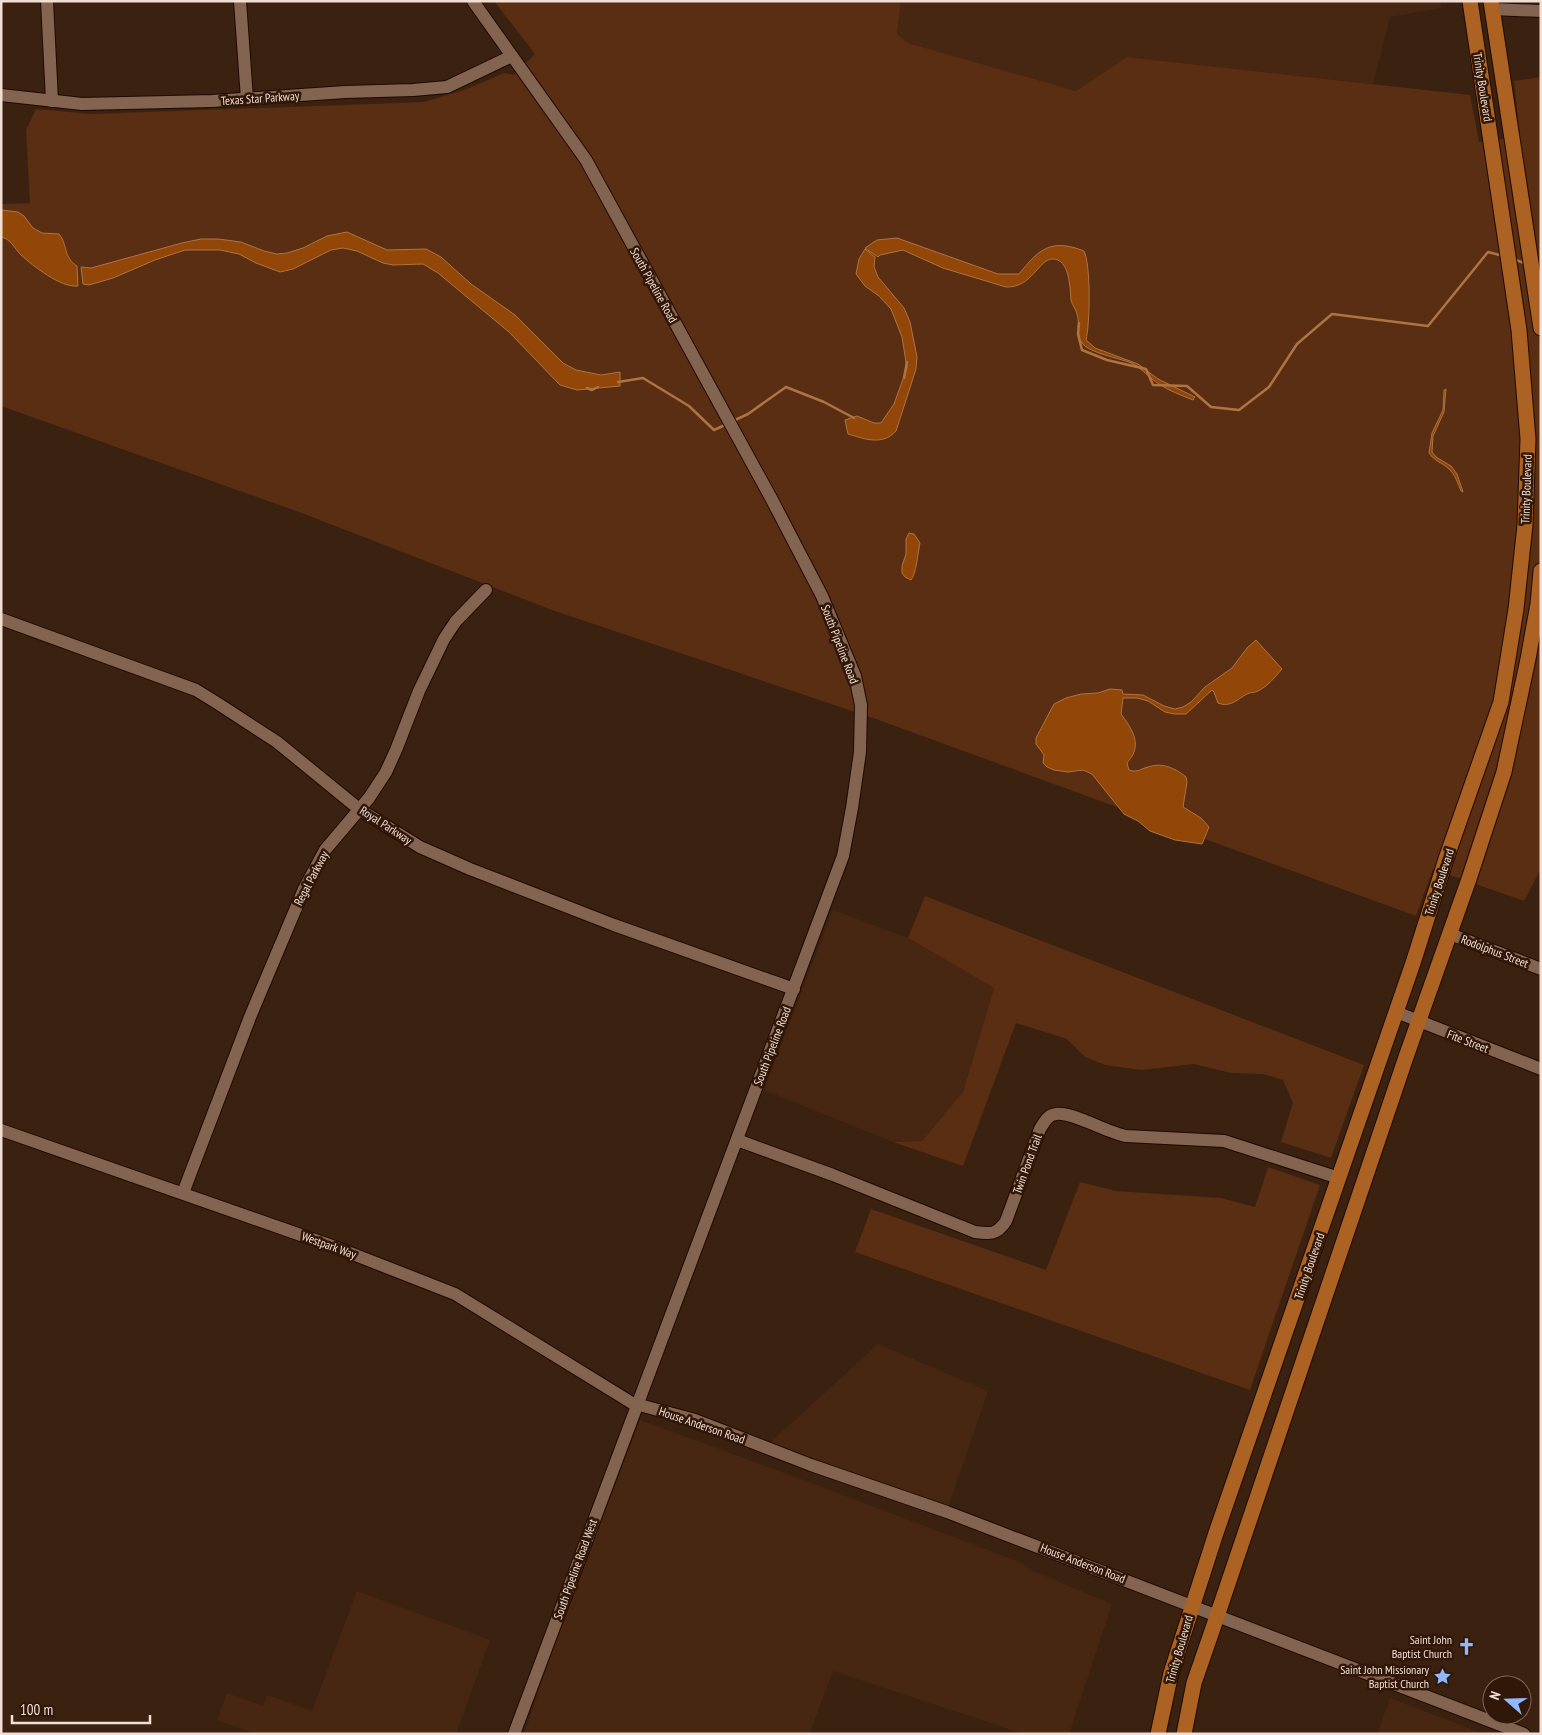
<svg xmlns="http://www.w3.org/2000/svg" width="1542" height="1735" font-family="'PT Sans Narrow',sans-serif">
  <rect width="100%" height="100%" fill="#3b2110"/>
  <!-- built -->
  <g fill="#482712">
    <path d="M901,1H1440L1441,8L1390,17L1373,84L1127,57L1076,91L908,43L897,35Z"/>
    <path d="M833,910L908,938L994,988L963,1092L922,1141L893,1142L764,1090Z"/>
    <path d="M878,1344L988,1391L948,1508L770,1443Z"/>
    <path d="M640,1420L798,1478L1022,1563L1033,1571L1112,1604L1069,1734H1024L833,1671L809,1734H524L553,1650Z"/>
    <path d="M357,1591L490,1640L456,1734H256L217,1720L227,1693L263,1706L267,1695L312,1711Z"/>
    <path d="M1390,1698L1484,1734H1377Z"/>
  </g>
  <!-- green -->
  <g fill="#592e12">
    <path d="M494,1H901L897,34L908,43L1076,91L1127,57L1470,95L1479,142L1520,137L1514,81L1541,77V869L1524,901L1433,869L1416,916L873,718L552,610L299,512L1,406V204L30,203L26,130L36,109L91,114L424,102L467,89L504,73L514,75L535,54Z"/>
    <path d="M925,896L1364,1065L1331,1158L1281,1142L1293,1103L1283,1080L1263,1074L1231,1073L1194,1064L1141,1070L1105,1065L1085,1057L1067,1039L1016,1023L963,1166L893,1142L922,1141L963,1092L994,988L908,938Z"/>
    <path d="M1268,1167L1320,1185L1250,1390L855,1252L871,1209L1046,1270L1080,1182L1116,1191L1221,1198L1255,1207Z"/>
  </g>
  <!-- water -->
  <g fill="#924607" stroke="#ae7444">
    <path d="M1,210L18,212L24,216L33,228L42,233L59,234C68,245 63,257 77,266L78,286C61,288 33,266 21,255C14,248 11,239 1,237Z"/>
    <path d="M347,232L387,250L426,249L441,257L471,284L515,315L563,363L576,370L601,375L620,372V386L577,390L560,385L509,332L438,273L423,264L393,265L383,263L357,251L343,248L331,250L293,269L280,272L256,263L239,254L220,250H185L155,260L113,278L89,285L83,284L81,267L91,268L182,243L201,239H218L241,242L264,251L277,254L287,253L303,248L327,236Z"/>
    <path d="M897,238L998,274H1019C1039,249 1051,238 1084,251C1091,265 1090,324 1086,340L1095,348L1138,364L1158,379L1195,397L1193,400C1181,395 1169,391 1159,384C1149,378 1142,368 1131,363C1119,358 1089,353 1082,343C1076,336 1080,323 1077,314C1076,309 1072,305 1071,300C1070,289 1070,258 1052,259C1039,259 1032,288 1006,287L943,268L903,250L880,255L878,257L865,248L877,240Z"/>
    <path d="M865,249L875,257L874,267L878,277L904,308L910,322L917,357L916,369L896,431C882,446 865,439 848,434L845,420L857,416L874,423H881L894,404L907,368L902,337L891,309L879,296L865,286L856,274L859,259Z"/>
    <path d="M1446,389L1444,412L1433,436L1432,452L1436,457L1451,466L1457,474L1463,492L1461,491C1458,484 1455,474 1449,469C1443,463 1434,461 1429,453L1432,433L1443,410L1444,390Z"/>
    <path d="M909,533L914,534L920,543C918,552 916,575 911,580L905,577L902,573V566L906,554V539Z"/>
    <path d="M1256,640L1282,669C1275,677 1268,686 1258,691C1255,693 1250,692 1247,694C1238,699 1230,708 1218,703L1214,692L1212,690L1186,714H1174L1165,712L1148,701L1137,698H1123L1121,714C1129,725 1139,738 1134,752C1133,756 1129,760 1127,763L1129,770C1137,773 1140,769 1148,767C1162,762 1175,768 1186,777L1187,782L1183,807L1201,818L1209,827L1202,844L1175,840L1150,831L1138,821L1124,814L1092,774L1083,770L1068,772L1054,770L1047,767L1043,763L1044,755L1036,744V738L1054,704L1066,698L1081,694L1098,693L1110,689L1122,690L1123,694L1143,695L1164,706L1175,709L1183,707L1191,702L1205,687L1232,668L1247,648Z"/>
  </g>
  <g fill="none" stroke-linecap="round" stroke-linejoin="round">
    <!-- stream -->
    <g stroke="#ae7444" stroke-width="2.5">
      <path d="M1513,259L1524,263"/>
      <path d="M1079,323L1078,334L1082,350L1107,360L1146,369L1153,385L1187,386L1211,407L1239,410L1269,387L1297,344L1332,314L1428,326L1488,252L1503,256"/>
      <path d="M904,378L907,362"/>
      <path d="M618,382L643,378L689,406L714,430L725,425"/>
      <path d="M587,388L592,390L598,387"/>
      <path d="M733,421L748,414L786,387L824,402L854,418"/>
    </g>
    <defs>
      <g id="minor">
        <path d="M47,1L52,101"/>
        <path d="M240,1L247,99"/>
        <path d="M473,1L586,160L771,498L822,596L855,676L861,705L860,752L852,808L843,856L514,1734"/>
        <path d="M1492,9L1541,11"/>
        <path d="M1,95L82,104L212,101L345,92L413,90L447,87L512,56"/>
        <path d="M1,619L196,690L217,703L277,742L359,809L420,847L470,869L614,925L794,989"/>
        <path d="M1450,934L1541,969"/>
        <path d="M1396,1012L1541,1069"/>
        <path d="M1,1130L335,1247L455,1294L632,1403L695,1420L811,1465L947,1512L1524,1734"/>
        <path d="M737,1140L833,1175L975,1232C990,1234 997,1235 1006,1221L1040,1129C1044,1123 1047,1115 1056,1114C1071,1111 1108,1133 1126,1136L1224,1141L1339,1178"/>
        <path d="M183,1193L250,1017L304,889L325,850L369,798L386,772L396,750L419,691L444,639L456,621L486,590"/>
      </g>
      <g id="major">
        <path d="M1491,1L1541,328"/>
        <path d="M1158,1734L1171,1673L1216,1533L1413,963L1446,859L1501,702L1516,609L1525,525L1528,439L1519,330L1470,1"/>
        <path d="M1184,1734L1194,1683L1212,1631L1406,1057L1469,879L1504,772L1528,659L1538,604L1541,571"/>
      </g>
    </defs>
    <!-- minor casing -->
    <use href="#minor" stroke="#210900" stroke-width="14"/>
    <!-- major casing -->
    <use href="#major" stroke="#210900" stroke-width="17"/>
    <!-- minor -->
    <use href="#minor" stroke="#836451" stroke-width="12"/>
    <!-- major -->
    <use href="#major" stroke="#ac6223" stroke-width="15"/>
  </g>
  <!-- icons -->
  <defs>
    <symbol id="church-bare" viewBox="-9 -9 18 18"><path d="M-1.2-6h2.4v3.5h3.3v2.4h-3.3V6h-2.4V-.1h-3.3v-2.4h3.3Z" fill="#91b8fd" stroke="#311707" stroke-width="2.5" paint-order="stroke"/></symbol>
    <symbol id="sight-bare" viewBox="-9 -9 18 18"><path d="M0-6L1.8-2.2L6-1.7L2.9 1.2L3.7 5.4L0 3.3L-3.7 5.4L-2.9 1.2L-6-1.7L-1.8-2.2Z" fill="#91b8fd" stroke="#311707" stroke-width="2.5" paint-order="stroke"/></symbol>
  </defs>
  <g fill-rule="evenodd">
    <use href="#church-bare" x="1454" y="1634" width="25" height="25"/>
    <use href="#sight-bare" x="1430" y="1664" width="25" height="25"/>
  </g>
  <g text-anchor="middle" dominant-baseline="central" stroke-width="5" stroke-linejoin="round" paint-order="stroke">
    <!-- street labels -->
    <g font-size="12" fill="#f1ded4" stroke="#311707">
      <text transform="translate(1483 87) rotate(81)">Trinity Boulevard</text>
      <text transform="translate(260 98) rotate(-4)">Texas Star Parkway</text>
      <text transform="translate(654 285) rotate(61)">South Pipeline Road</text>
      <text transform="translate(1526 489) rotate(-88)">Trinity Boulevard</text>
      <text transform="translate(840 644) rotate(69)">South Pipeline Road</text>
      <text transform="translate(386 825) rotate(33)">Royal Parkway</text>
      <text transform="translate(311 878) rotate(-62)">Regal Parkway</text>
      <text transform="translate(1439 882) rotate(-72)">Trinity Boulevard</text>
      <text transform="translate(1495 951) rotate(21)">Rodolphus Street</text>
      <text transform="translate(1468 1041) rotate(21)">Fite Street</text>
      <text transform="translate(772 1046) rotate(-69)">South Pipeline Road</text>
      <text transform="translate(1027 1164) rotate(-70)">Twin Pond Trail</text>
      <text transform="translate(329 1245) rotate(20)">Westpark Way</text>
      <text transform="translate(1309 1266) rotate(-71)">Trinity Boulevard</text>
      <text transform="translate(702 1425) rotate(19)">House Anderson Road</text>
      <text transform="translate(1083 1563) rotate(21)">House Anderson Road</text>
      <text transform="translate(575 1569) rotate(-70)">South Pipeline Road West</text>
      <text transform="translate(1179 1649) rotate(-74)">Trinity Boulevard</text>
    </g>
    <!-- poi labels -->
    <g font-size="12" fill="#f1ded4" stroke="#311707" text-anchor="end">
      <text x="1452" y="1639">Saint John<tspan x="1452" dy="14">Baptist Church</tspan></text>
      <text x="1429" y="1669">Saint John Missionary<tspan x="1429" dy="14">Baptist Church</tspan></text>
    </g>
  </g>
  <!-- border -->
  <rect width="1542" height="1735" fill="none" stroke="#f1ded4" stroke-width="5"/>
  <!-- north arrow -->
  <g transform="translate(1507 1700) rotate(290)"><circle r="24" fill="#311707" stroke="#7e6759"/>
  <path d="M0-4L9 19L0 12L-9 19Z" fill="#91b8fd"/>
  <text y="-8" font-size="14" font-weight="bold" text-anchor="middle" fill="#f1ded4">N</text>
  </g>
  <!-- scale -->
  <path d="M12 1715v8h138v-8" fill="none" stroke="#f1ded4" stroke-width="2.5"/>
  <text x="20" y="1715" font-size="15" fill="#f1ded4" stroke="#311707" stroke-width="4" paint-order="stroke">100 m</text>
</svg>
